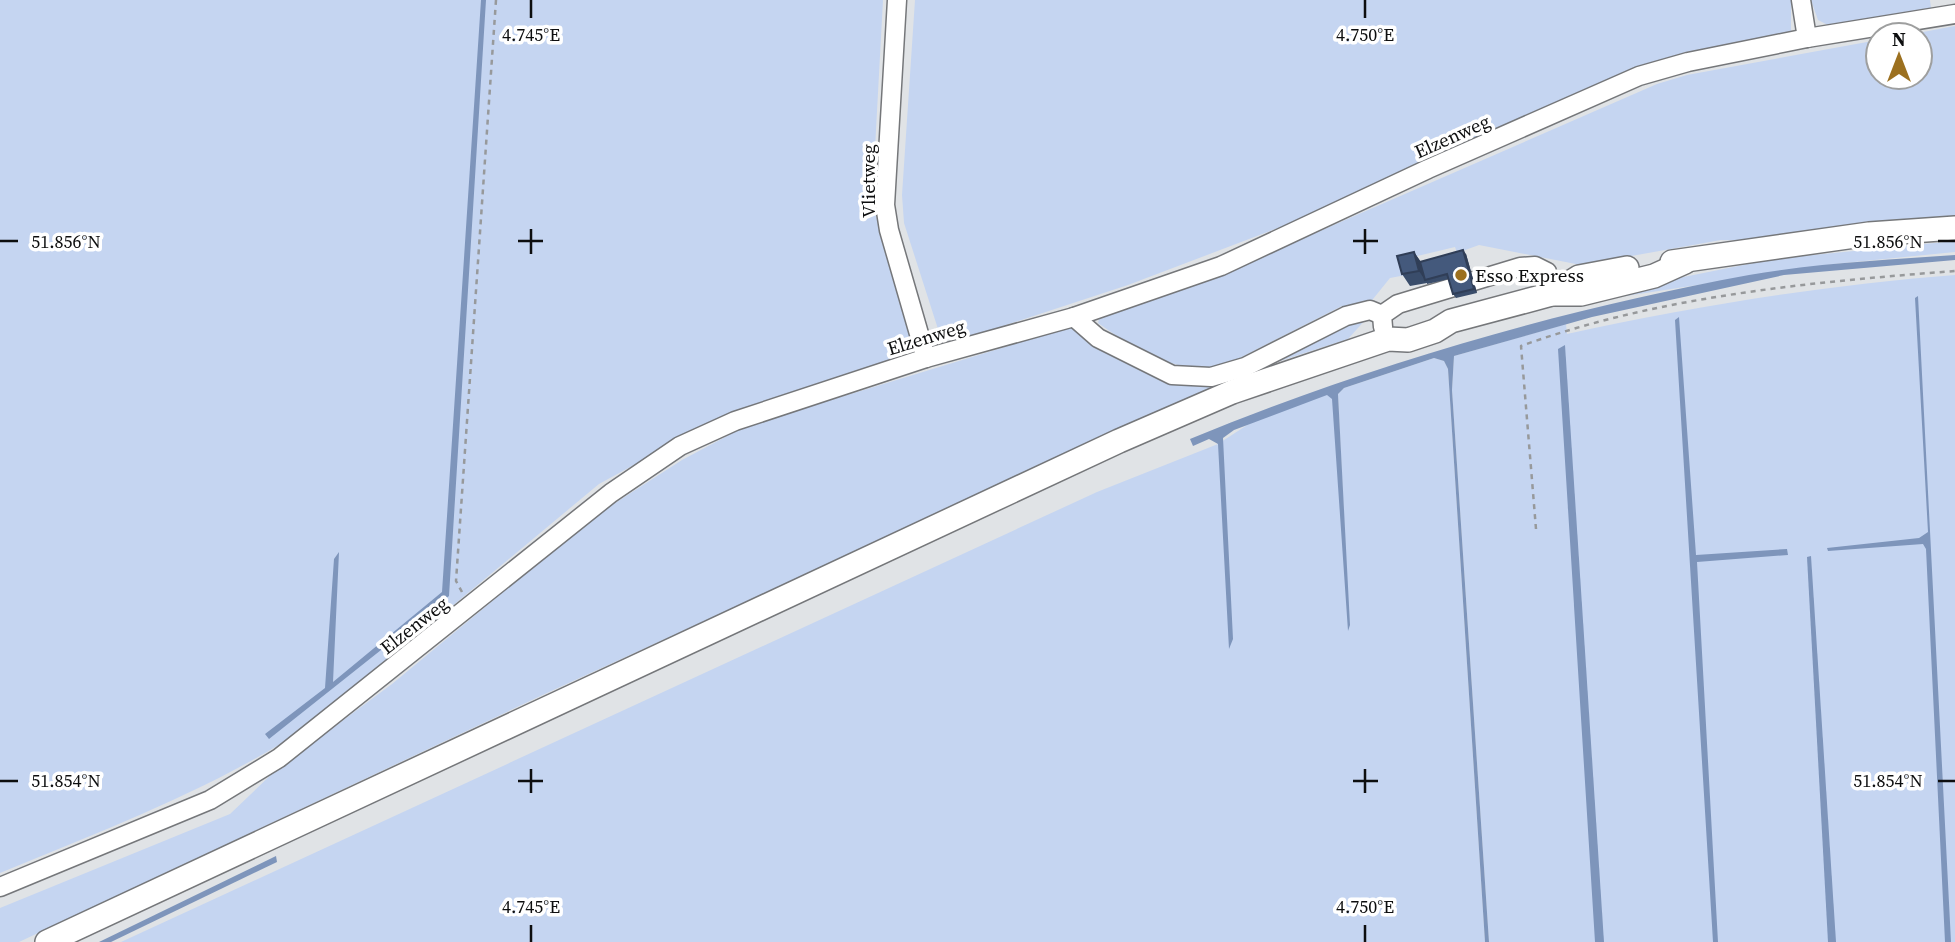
<svg xmlns="http://www.w3.org/2000/svg" width="1955" height="942" font-family="'Source Serif 4',serif">
  <rect width="100%" height="100%" fill="#e0e3e6"/>
  <!-- green -->
  <g fill="#c5d5f1">
    <path d="M0,0H883L872,204L908,315C914,338 906,351 885,363L707,425L599,484L303,730C208,791 104,830 0,873Z"/>
    <path d="M915,0H1791V34L1686,52L1636,67L1294,222L1128,285L960,340L944,339L938,329L904,223L902,195Z"/>
    <path d="M1811,0H1930L1931,8L1830,26L1818,20Z"/>
    <path d="M1955,26V219L1764,241L1721,240L1581,265L1479,245L1457,253L1455,247L1409,258L1406,275L1390,278L1369,304L1346,312L1342,306L1226,365L1196,370L1160,360L1134,348L1098,323L1100,316L1233,269L1657,84L1687,75L1878,40V77H1920V35H1907Z"/>
    <path d="M1955,241V252L1834,264L1626,296L1624,289L1773,259Z"/>
    <path d="M1955,275V942H1489L1452,390L1454,356L1566,324L1567,334C1695,306 1825,285 1955,275Z"/>
    <path d="M1367,318L1348,339L1252,370L1349,320Z"/>
    <path d="M1067,328H1074L1171,379L1216,387L549,692L19,942H0V908L230,814L276,770L392,684L598,514L682,460L746,426Z"/>
    <path d="M1434,358L1444,361L1448,369L1485,942H121L1097,492L1218,444L1258,418L1332,391L1347,580L1338,394L1344,388Z"/>
  </g>
  <!-- water -->
  <g fill="#7e95bb">
    <path d="M481,0H486L449,596L269,739L265,734L325,688L334,559L339,552L333,682L442,592Z"/>
    <path d="M1955,255V260L1784,275L1592,317L1454,356L1452,390L1489,942H1485L1448,369L1444,361L1434,358L1344,388L1338,394L1350,625L1348,631L1332,399L1327,395L1234,430L1223,438L1233,639L1229,649L1218,444L1209,439L1193,446L1190,439C1369,365 1559,310 1749,275C1817,263 1887,260 1955,255Z"/>
    <path d="M1918,296L1951,942H1945L1926,549L1923,544L1828,551L1827,548L1919,538L1928,532L1915,298Z"/>
    <path d="M1679,317L1696,555L1787,549L1788,555L1697,562L1718,942H1713L1675,320Z"/>
    <path d="M1565,345L1604,942H1595L1558,349Z"/>
    <path d="M1811,556L1836,942H1828L1807,557Z"/>
    <path d="M276,856L277,862L111,942H99Z"/>
  </g>
  <g fill="none" stroke-linecap="round" stroke-linejoin="round">
    <defs>
      <g id="minor">
        <path d="M897,0L885,205L889,230L926,358"/>
        <path d="M1801,0L1807,38"/>
        <path d="M1074,317L1098,338L1172,375L1211,377L1245,367L1346,316L1370,310L1382,315"/>
        <path d="M1383,327L1382,315L1398,304L1520,267L1535,266L1547,272L1552,294"/>
        <path d="M0,887L210,800L279,758L611,493L680,446L735,421L926,358L1074,317L1221,266L1428,169L1639,76L1688,62L1807,38L1955,14"/>
      </g>
      <g id="major">
        <path d="M1672,262L1869,234L1955,228"/>
        <path d="M1552,294L1579,277L1627,268"/>
        <path d="M47,942L1119,441L1232,392L1388,339L1408,340L1435,331L1451,321L1552,294H1581L1654,276L1685,262"/>
      </g>
    </defs>
    <!-- minor casing -->
    <use href="#minor" stroke="#75777a" stroke-width="21"/>
    <!-- major casing -->
    <use href="#major" stroke="#75777a" stroke-width="26"/>
    <!-- path -->
    <g stroke="#97999b" stroke-width="2.5" stroke-dasharray="5 5" stroke-linecap="butt">
      <path d="M1536,529L1521,346C1659,296 1811,282 1955,271"/>
      <path d="M462,592L456,581L496,0"/>
    </g>
    <!-- minor -->
    <use href="#minor" stroke="#fff" stroke-width="18"/>
    <!-- major -->
    <use href="#major" stroke="#fff" stroke-width="23"/>
  </g>
  <!-- wall -->
  <path fill="#3a4d6b" d="M1414,252L1421,262L1466,254L1477,293L1456,298L1453,294L1449,279L1427,284V283L1410,286L1402,274Z"/>
  <!-- shaded-wall -->
  <g fill="#303e57">
    <path d="M1463,250L1466,254L1477,293L1474,289Z"/>
    <path d="M1414,252L1422,264L1425,280L1419,271Z"/>
  </g>
  <!-- building -->
  <g fill="#44597c" stroke="#303e57" stroke-width="2">
    <path d="M1463,250L1474,289L1453,294L1447,274L1425,280L1420,262Z"/>
    <path d="M1414,252L1419,271L1402,274L1397,256Z"/>
  </g>
  <!-- ticks -->
  <path fill="none" stroke="#0d0e0f" stroke-width="2.5" d="M531,0V18M1365,0V18M531,229V254M1365,229V254M0,241H18M518,241H543M1353,241H1378M1938,241H1955M531,769V793M1365,769V793M0,781H18M518,781H543M1353,781H1378M1938,781H1955M531,925V942M1365,925V942"/>
  <!-- markers -->
  <circle fill="#9c701f" stroke="#fff" stroke-width="2.5" cx="1461" cy="275" r="7"/>
  <g text-anchor="middle" dominant-baseline="central" stroke-width="7" stroke-linejoin="round" paint-order="stroke">
    <!-- street labels -->
    <g font-size="19" fill="#0d0e0f" stroke="#fff">
      <text transform="translate(1452 136) rotate(-24)">Elzenweg</text>
      <text transform="translate(868 181) rotate(-90)">Vlietweg</text>
      <text transform="translate(926 337) rotate(-17)">Elzenweg</text>
      <text transform="translate(414 625) rotate(-38)">Elzenweg</text>
    </g>
    <!-- poi labels -->
    <g font-size="19" fill="#0d0e0f" stroke="#fff" text-anchor="start">
      <text x="1475" y="275">Esso Express</text>
    </g>
  </g>
  <g font-size="18" text-anchor="middle" fill="#0d0e0f" stroke="#fff" stroke-width="7" stroke-linejoin="round" paint-order="stroke">
    <text x="531" y="41">4.745°E</text>
    <text x="1365" y="41">4.750°E</text>
    <text x="66" y="248">51.856°N</text>
    <text x="1888" y="248">51.856°N</text>
    <text x="66" y="787">51.854°N</text>
    <text x="1888" y="787">51.854°N</text>
    <text x="531" y="913">4.745°E</text>
    <text x="1365" y="913">4.750°E</text>
  </g>
  <!-- north arrow -->
  <g transform="translate(1899 56)"><circle r="33" fill="#ffffff" stroke="#9e9f9f" stroke-width="2"/>
  <path d="M0-5L12 26L0 18L-12 26Z" fill="#9c701f"/>
  <text y="-10" font-size="19" font-weight="bold" text-anchor="middle" fill="#0d0e0f">N</text>
  </g>
</svg>
